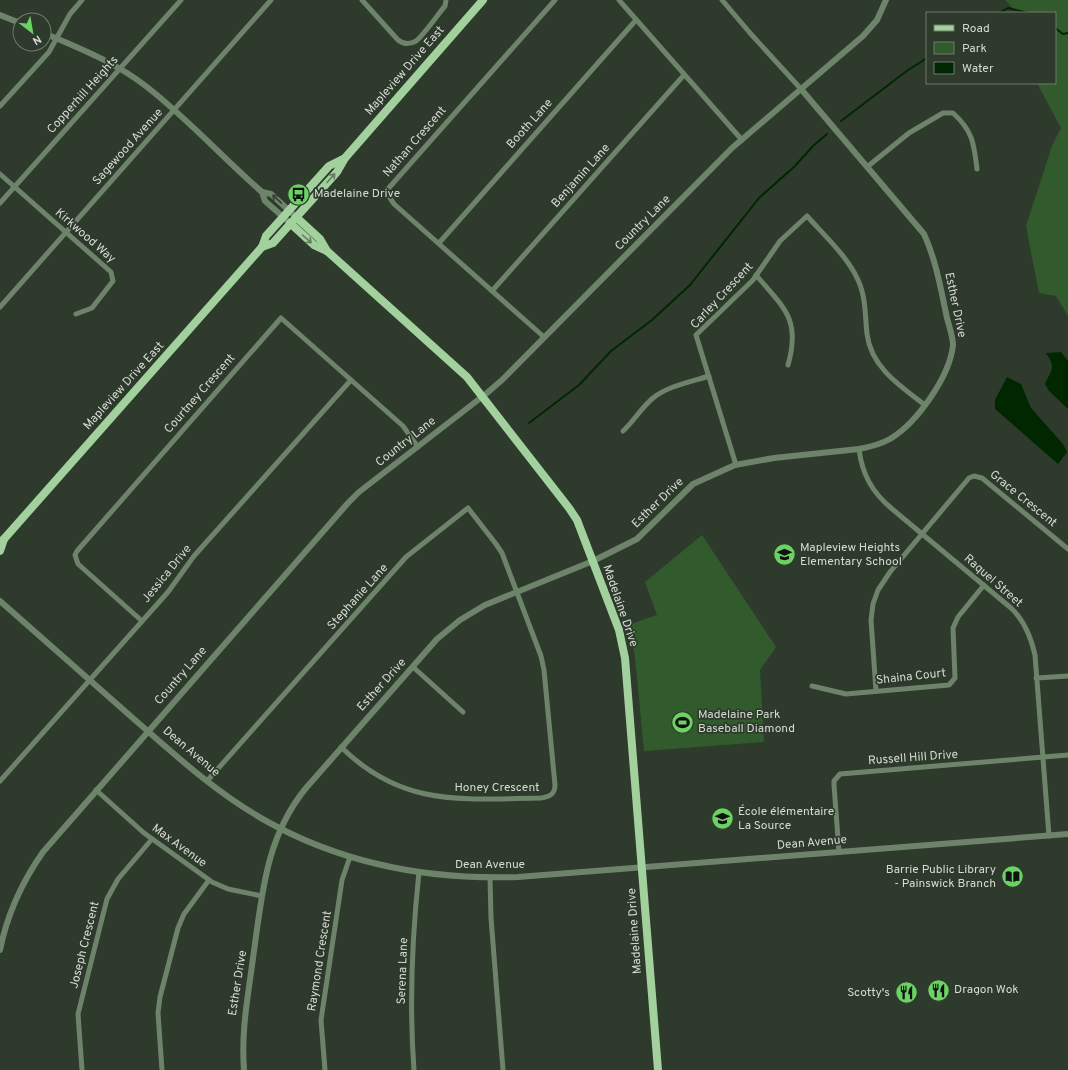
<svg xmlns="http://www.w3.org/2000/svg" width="1068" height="1070" font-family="Overpass,sans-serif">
  <rect width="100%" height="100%" fill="#2e3a2c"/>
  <!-- green -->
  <g fill="#315b2d">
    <path d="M1005,0H1068V316L1056,296L1039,293L1026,226L1052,146L1061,128L1037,83H1055V13H1018Z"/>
    <path d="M702,535L776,647L760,670L764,742L644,751L635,657L628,625L657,615L645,582Z"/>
  </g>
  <!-- water -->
  <g fill="#002700">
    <path d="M1061,352L1068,361V409L1049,391L1045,384C1052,369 1056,368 1046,353Z"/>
    <path d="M1007,377L1021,384L1031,408L1063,444L1067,452L1058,464L995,409V400Z"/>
  </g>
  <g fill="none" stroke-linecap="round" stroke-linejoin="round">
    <!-- stream -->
    <g stroke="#002700" stroke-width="2">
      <path d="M999,13L1008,8L1028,13"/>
      <path d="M1055,28L1063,34L1068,33"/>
      <path d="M841,121L908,70L927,58"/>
      <path d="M529,423L579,385L611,351L652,320L690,285L759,198L795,166L813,146L827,134"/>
    </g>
    <!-- minor -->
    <g stroke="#6d846b" stroke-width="5">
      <path d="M362,0L398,40C403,44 409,45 416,41C422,37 439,13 445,6L446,0"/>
      <path d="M619,0L742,140"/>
      <path d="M722,0L750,33L801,89"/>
      <path d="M0,106L49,52L70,14L82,0"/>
      <path d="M867,167L909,133L943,113H953C973,131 974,144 977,169"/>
      <path d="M0,174L111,272L113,281L92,308L76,314"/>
      <path d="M0,203L181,0"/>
      <path d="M439,243L636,20"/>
      <path d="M756,275C784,308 801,319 788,365"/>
      <path d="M492,291L684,75"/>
      <path d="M0,307L271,0"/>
      <path d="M544,337L394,204L388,195L387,190L555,0"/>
      <path d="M623,431C634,421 641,408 653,398C668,386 690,382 709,376"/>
      <path d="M859,449C862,474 872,492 891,508L1011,608C1025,621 1031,637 1035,655L1049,836"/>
      <path d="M736,465L696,335L753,280L780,241L807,216C824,235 848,257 858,280C866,297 865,316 867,334C871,367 900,386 925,405"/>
      <path d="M142,621L78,564L75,555L77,551L281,318L403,426L418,447"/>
      <path d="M413,667L463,712"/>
      <path d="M1036,678L1068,676"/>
      <path d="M812,686L846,694L949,685L955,678L953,628L958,617L984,585"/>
      <path d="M876,691L871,620L873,604L878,590L890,572L969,478L974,476L982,478L1068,549"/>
      <path d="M0,781L168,592L194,556L351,380"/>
      <path d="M207,781L406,557L468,508L496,544L502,553L541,656L544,670L555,785C555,794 550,797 541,798C463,799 403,808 341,747"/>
      <path d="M96,790L144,833L212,882L228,889L262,896"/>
      <path d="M839,852L834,785V781L840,774L1068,755"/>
      <path d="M490,878L491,918L503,1070"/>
      <path d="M82,1070L78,1014L107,899L118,879L152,839"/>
      <path d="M162,1070L158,1013L160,997L178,928L184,914L209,880"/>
      <path d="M325,1070L321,1020L342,880L350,857"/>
      <path d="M414,1070C409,1004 412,938 419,872"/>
    </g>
    <!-- tertiary -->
    <g stroke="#6d846b" stroke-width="6">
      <path d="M0,15L20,23"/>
      <path d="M44,33C79,48 117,63 147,87C188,119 223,158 262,192L265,201L290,223"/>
      <path d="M262,192L271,194L296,217"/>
      <path d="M0,601C45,641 90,680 135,720C177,757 219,795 268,822C344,864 431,880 518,877L1068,834"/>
      <path d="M0,950C7,915 22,882 43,852L348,503L359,492L487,393L502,380L732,148L863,36L877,20L886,0"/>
      <path d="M244,1070C241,1030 248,997 253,958C262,896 265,838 306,788L437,639L460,620L485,605L593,561L637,539L693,484L735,465L774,458L859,449C870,447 881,444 890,439C917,423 950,376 953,345C953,337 949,326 947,318C941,290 936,260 924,234L801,89"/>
    </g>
    <!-- primary -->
    <g stroke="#a2d19d" stroke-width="8">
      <path d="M296,217L320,239L327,251"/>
      <path d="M290,223L314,245L327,251L467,377L569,508L577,520L619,630L625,658L658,1070"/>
      <path d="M262,247L266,236L329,166L345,158"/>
      <path d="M0,542L4,539L262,247L273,243L337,172L345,158L483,0"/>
      <path d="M0,551L4,539"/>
    </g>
  </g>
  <!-- one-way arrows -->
  <defs><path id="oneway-shaft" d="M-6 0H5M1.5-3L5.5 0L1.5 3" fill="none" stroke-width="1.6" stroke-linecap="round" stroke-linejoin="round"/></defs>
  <g stroke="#627e5f">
    <use href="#oneway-shaft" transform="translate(331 178) rotate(-48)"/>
    <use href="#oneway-shaft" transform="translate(307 239) rotate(42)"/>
  </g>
  <use stroke="#344132" href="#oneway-shaft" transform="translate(277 199) rotate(-137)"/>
  <!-- icons -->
  <defs>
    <symbol id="bus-disc" viewBox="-11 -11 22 22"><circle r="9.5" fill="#6bd363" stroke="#2e3a2c"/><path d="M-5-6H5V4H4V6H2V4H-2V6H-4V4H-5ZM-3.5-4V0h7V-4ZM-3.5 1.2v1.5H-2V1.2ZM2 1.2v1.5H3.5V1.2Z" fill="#111"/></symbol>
    <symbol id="school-disc" viewBox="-11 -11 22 22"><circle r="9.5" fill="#6bd363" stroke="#2e3a2c"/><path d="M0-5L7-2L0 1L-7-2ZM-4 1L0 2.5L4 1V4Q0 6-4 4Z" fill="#111"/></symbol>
    <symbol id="stadium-disc" viewBox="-11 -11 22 22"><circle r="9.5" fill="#6bd363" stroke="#2e3a2c"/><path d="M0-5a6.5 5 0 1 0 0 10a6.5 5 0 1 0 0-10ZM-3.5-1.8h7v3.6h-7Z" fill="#111"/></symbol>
    <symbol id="library-disc" viewBox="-11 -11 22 22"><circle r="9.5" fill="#6bd363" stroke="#2e3a2c"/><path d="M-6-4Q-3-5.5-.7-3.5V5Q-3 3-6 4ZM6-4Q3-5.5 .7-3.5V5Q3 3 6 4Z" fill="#111"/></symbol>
    <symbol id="restaurant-disc" viewBox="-11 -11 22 22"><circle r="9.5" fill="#6bd363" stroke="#2e3a2c"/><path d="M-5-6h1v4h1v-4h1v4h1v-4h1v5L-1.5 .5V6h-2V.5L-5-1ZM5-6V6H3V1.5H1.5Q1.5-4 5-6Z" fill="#111"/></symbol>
  </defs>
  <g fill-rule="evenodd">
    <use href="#bus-disc" x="286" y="182" width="25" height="25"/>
    <use href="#school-disc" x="772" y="542" width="25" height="25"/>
    <use href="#stadium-disc" x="670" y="710" width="25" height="25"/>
    <use href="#school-disc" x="710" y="806" width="25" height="25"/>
    <use href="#library-disc" x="1000" y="864" width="25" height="25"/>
    <use href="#restaurant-disc" x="926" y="978" width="25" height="25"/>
    <use href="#restaurant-disc" x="894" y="980" width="25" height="25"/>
  </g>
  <g text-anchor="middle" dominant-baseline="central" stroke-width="3.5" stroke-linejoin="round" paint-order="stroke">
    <!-- street labels -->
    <g font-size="12" fill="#d4dbd3" stroke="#2e3a2c">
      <text transform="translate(405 71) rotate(-49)">Mapleview Drive East</text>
      <text transform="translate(83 95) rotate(-48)">Copperhill Heights</text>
      <text transform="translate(530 124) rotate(-48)">Booth Lane</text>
      <text transform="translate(415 142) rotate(-49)">Nathan Crescent</text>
      <text transform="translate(128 147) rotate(-48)">Sagewood Avenue</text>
      <text transform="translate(581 176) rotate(-48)">Benjamin Lane</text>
      <text transform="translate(643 223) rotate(-45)">Country Lane</text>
      <text transform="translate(85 236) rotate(41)">Kirkwood Way</text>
      <text transform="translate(722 296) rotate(-47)">Carley Crescent</text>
      <text transform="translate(955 305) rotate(78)">Esther Drive</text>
      <text transform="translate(124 386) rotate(-48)">Mapleview Drive East</text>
      <text transform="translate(200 394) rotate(-49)">Courtney Crescent</text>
      <text transform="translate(406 442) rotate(-38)">Country Lane</text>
      <text transform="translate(1023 499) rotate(39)">Grace Crescent</text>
      <text transform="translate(658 503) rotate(-44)">Esther Drive</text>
      <text transform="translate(167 574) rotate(-51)">Jessica Drive</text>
      <text transform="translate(993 581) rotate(41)">Raquel Street</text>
      <text transform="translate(358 597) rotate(-48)">Stephanie Lane</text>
      <text transform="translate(620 606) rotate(71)">Madelaine Drive</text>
      <text transform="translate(181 676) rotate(-49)">Country Lane</text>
      <text transform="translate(911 677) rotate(-6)">Shaina Court</text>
      <text transform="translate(382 685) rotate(-48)">Esther Drive</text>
      <text transform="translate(191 752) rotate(40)">Dean Avenue</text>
      <text transform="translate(913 758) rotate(-4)">Russell Hill Drive</text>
      <text x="497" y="788">Honey Crescent</text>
      <text transform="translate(812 843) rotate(-5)">Dean Avenue</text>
      <text transform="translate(179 846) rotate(36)">Max Avenue</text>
      <text x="490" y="865">Dean Avenue</text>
      <text transform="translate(635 931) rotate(-94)">Madelaine Drive</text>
      <text transform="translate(85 945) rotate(-76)">Joseph Crescent</text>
      <text transform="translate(320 961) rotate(-81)">Raymond Crescent</text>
      <text transform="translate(403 971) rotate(-88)">Serena Lane</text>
      <text transform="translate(238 983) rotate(-81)">Esther Drive</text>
    </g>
    <!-- poi labels -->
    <g font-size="12" fill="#d4dbd3" stroke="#2e3a2c" text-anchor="start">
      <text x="314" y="194">Madelaine Drive</text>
      <text x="800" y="548">Mapleview Heights<tspan x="800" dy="14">Elementary School</tspan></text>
      <text x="698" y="715">Madelaine Park<tspan x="698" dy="14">Baseball Diamond</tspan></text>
      <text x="738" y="812">École élémentaire<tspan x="738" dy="14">La Source</tspan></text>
      <text x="996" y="870" text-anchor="end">Barrie Public Library<tspan x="996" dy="14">- Painswick Branch</tspan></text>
      <text x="954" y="990">Dragon Wok</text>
      <text x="890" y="993" text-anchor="end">Scotty's</text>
    </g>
  </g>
  <!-- legend -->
  <rect x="926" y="12" width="130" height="72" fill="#2e3a2c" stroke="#707a6f"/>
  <rect x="934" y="25" width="20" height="6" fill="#a2d19d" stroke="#707a6f"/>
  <text x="962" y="32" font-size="12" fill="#d4dbd3">Road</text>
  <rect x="934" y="42" width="20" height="12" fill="#315b2d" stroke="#707a6f"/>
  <text x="962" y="52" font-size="12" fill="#d4dbd3">Park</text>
  <rect x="934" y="62" width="20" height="12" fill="#002700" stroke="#707a6f"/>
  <text x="962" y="72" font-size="12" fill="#d4dbd3">Water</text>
  <!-- north arrow -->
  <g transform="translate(32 32) rotate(149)"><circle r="19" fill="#2e3a2c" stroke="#707a6f"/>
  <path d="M0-3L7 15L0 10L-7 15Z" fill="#6bd363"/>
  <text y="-6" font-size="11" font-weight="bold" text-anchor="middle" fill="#d4dbd3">N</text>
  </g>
</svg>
